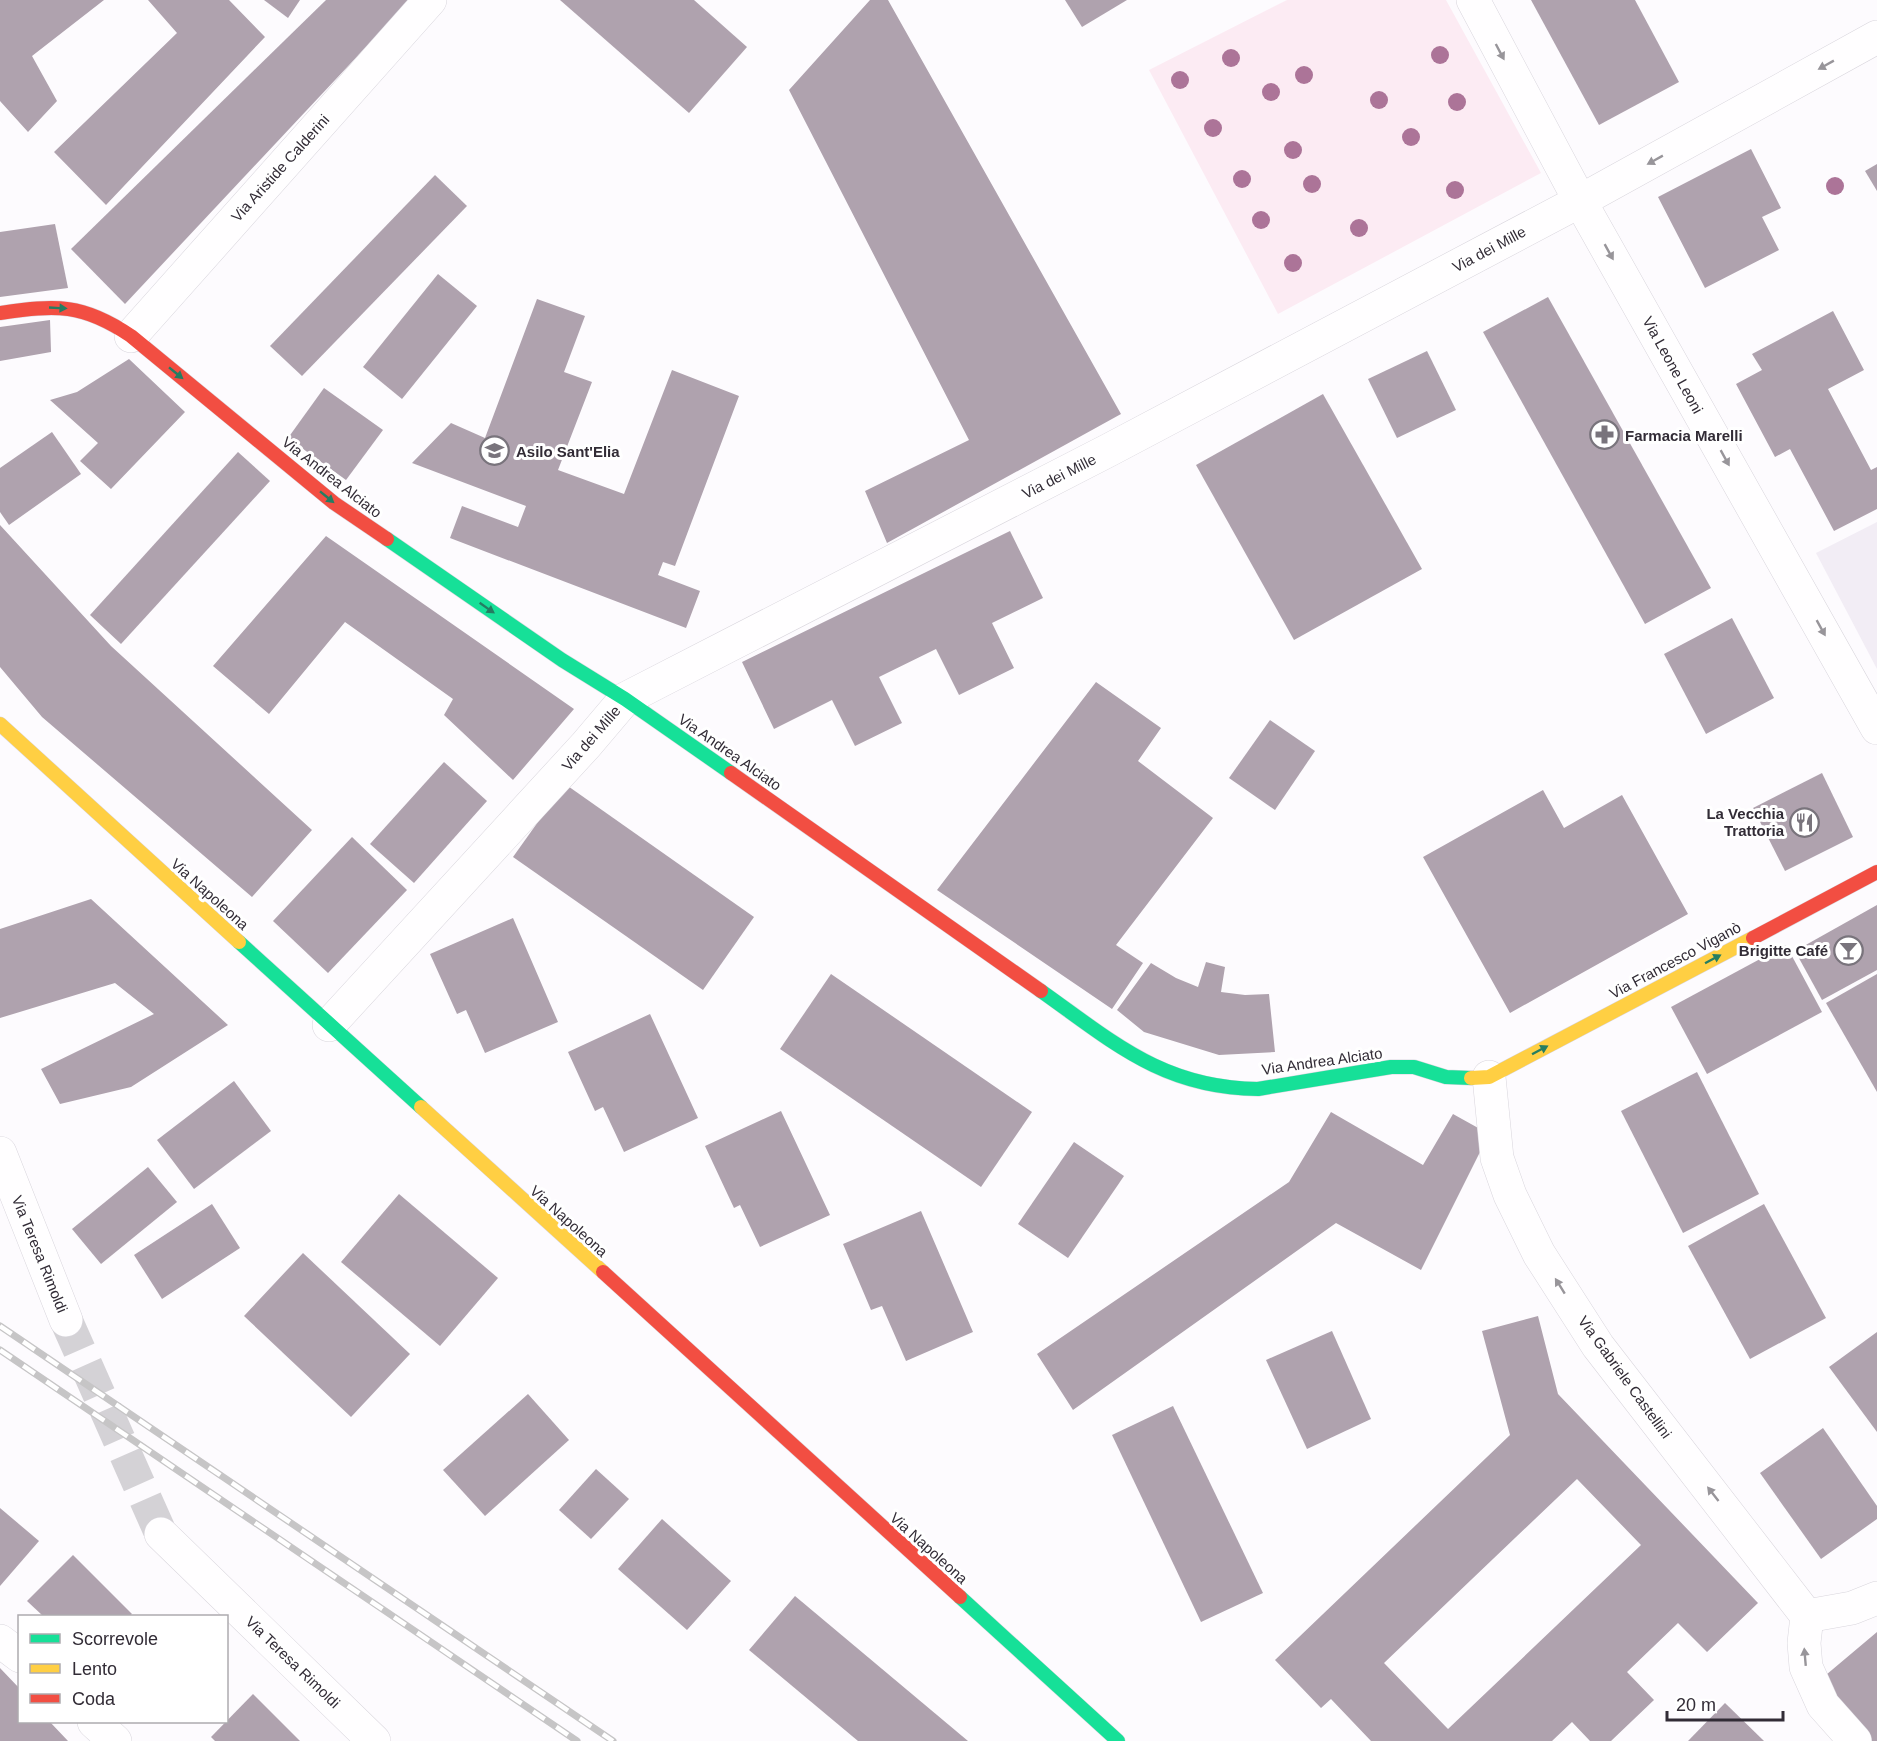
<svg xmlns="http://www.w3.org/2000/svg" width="1877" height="1741" font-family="Helvetica,sans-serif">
  <rect width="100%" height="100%" fill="#fdfbfe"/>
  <!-- built -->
  <path fill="#f2edf5" d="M1877,522V669L1816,553Z"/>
  <!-- green -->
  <path fill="#fcebf3" d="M1287,0H1446L1541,173L1278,314L1149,70Z"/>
  <!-- building -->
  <g fill="#afa2ae" fill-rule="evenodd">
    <path d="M0,0H104L32,56L57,101L28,132L0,101Z"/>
    <path d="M148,0H229L265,37L106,205L54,152L177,33Z"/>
    <path d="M264,0H300L288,18Z"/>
    <path d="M326,0H410L125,304L71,249Z"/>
    <path d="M560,0H694L747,47L689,113Z"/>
    <path d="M870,0H888L1121,414L887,543L865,491L969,440L789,90Z"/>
    <path d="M1065,0H1127L1082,27Z"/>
    <path d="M1531,0H1635L1679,82L1599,125Z"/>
    <path d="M1751,149L1781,208L1762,217L1779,250L1705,288L1658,197Z"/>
    <path d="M1877,164V191L1865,171Z"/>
    <path d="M435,175L467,206L302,376L270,346Z"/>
    <path d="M55,224L68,288L0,297V232Z"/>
    <path d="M438,274L477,306L402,399L363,367Z"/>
    <path d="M1548,297L1711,588L1645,624L1483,332Z"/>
    <path d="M537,299L585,316L564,372L592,382L558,470L624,494L672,370L739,396L675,566L663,562L658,575L700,591L686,628L450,538L462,506L518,527L526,506L412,463L451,423L485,438Z"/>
    <path d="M1833,311L1864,370L1828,389L1871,470L1877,467V509L1834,531L1790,449L1775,457L1736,384L1762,370L1752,354Z"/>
    <path d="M50,320L51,352L0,361V327Z"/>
    <path d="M1427,351L1456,410L1397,438L1368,379Z"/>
    <path d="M129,359L185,412L111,489L80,461L98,443L50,400L77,392Z"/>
    <path d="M324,388L383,430L346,480L288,438Z"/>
    <path d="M1323,394L1422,569L1294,640L1196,465Z"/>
    <path d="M52,432L81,474L9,525L0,512V468Z"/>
    <path d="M238,452L270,481L121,644L90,615Z"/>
    <path d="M0,525L111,646L312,830L252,897L42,717L0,667Z"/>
    <path d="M1010,531L1043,598L992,623L1014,668L959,695L936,649L879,677L902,723L855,746L832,700L774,729L742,662Z"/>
    <path d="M326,536L574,709L513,780L444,715L453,699L345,622L269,714L213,666Z"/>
    <path d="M1732,618L1774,698L1706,734L1664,654Z"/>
    <path d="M1096,682L1161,728L1138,761L1213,818L1116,945L1143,963L1112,1009L937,890Z"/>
    <path d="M1270,720L1315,751L1275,810L1229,778Z"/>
    <path d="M444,762L487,801L414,883L370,844Z"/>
    <path d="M1822,773L1853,837L1785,871L1753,808Z"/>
    <path d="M565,784L754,917L703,990L513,857Z"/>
    <path d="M1543,790L1564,828L1622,795L1688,914L1510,1013L1423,857Z"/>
    <path d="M352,837L407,890L328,973L273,921Z"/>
    <path d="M91,899L228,1025L131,1087L60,1104L41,1069L154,1014L115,983L0,1018V929Z"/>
    <path d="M1877,905V970L1822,1000L1795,951Z"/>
    <path d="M513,918L558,1022L485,1053L466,1010L457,1014L430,954Z"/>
    <path d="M1786,945L1822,1012L1707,1074L1671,1007Z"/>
    <path d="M1206,962L1225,967L1221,992L1245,995L1269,994L1275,1052L1219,1055L1144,1032L1117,1010L1151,963L1176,978L1198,987Z"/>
    <path d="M831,974L1032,1112L981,1187L780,1049Z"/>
    <path d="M1877,974V1092L1826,1003Z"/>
    <path d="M650,1014L698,1118L624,1152L603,1107L595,1111L568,1052Z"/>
    <path d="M1697,1072L1759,1194L1683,1233L1621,1111Z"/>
    <path d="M234,1081L271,1131L194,1189L157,1140Z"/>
    <path d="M781,1111L830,1215L760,1247L740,1205L734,1208L705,1146Z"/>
    <path d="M1331,1112L1423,1165L1453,1114L1489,1134L1421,1270L1336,1223L1073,1410L1037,1354L1289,1182Z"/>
    <path d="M1074,1142L1124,1176L1068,1258L1018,1224Z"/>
    <path d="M148,1167L177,1202L101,1264L72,1229Z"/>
    <path d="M399,1194L498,1278L440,1346L341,1262Z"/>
    <path d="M212,1204L240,1248L162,1299L134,1255Z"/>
    <path d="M1764,1204L1826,1318L1750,1359L1688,1246Z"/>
    <path d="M921,1211L973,1332L906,1361L882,1306L871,1310L843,1244Z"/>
    <path d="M303,1253L410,1354L351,1417L244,1316Z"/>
    <path d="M1538,1316L1558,1394L1758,1603L1707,1652L1678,1623L1627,1672L1654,1700L1611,1741H1590L1572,1722L1552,1741H1371L1331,1699L1321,1708L1275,1660L1510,1435L1482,1331ZM1577,1479L1641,1545L1448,1729L1384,1663Z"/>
    <path d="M1332,1331L1371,1419L1307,1449L1266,1360Z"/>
    <path d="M1877,1332V1432L1829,1367Z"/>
    <path d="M528,1394L569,1440L485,1516L443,1470Z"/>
    <path d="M1173,1406L1263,1593L1201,1622L1112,1435Z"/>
    <path d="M1823,1428L1877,1506V1519L1821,1559L1760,1473Z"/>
    <path d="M596,1469L629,1499L591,1539L559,1510Z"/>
    <path d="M0,1508L39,1541L0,1586Z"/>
    <path d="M662,1519L731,1581L687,1630L618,1569Z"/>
    <path d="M73,1555L132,1614L129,1616H43L27,1601Z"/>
    <path d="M795,1596L968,1741H858L749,1650Z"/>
    <path d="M1877,1632V1741H1871L1820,1680Z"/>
    <path d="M0,1668L20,1689V1722H50L68,1741H0Z"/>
    <path d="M253,1694L300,1741H215L211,1737Z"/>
    <path d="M1725,1703L1764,1741H1688Z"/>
  </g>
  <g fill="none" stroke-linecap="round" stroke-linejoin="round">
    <!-- street-tunnel -->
    <path stroke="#d4d2d6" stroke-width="33" stroke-dasharray="33 16" stroke-linecap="butt" d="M66,1320L161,1534"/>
    <defs>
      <g id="street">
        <path d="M1473,0L1580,201L1877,728"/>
        <path d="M131,336L430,0"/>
        <path d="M329,1025L586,745L625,699L1109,450L1580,201L1877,37"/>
        <path d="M1489,1077L1497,1158L1510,1195L1539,1254L1598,1346L1807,1616L1804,1643L1806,1667L1823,1705L1855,1741"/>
        <path d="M0,1153L66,1320"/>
        <path d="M161,1534L374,1741"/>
        <path d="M1807,1616L1852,1608L1877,1598"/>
        <path d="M0,1641L20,1656"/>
        <path d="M94,1722L115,1741"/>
      </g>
      <g id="fast">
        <path d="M387,539L562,660L625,699L731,773"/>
        <path d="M239,942L421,1107"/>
        <path d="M1041,991C1113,1042 1163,1088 1258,1089L1391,1067H1414L1446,1077L1471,1078"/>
        <path d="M960,1597L1118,1741"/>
      </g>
      <g id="slow">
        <path d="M0,724L239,942"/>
        <path d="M1471,1078L1489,1077L1753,938"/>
        <path d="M421,1107L603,1272"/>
      </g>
      <g id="jam">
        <path d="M0,313C57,305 82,303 131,336L334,503L387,539"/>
        <path d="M731,773L1041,991"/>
        <path d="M1753,938L1877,872"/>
        <path d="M603,1272L960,1597"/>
      </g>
    </defs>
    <!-- street casing -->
    <use href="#street" stroke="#d9d6dd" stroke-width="34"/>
    <!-- fast casing -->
    <use href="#fast" stroke="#d9d6dd" stroke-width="15"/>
    <!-- slow casing -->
    <use href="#slow" stroke="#d9d6dd" stroke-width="15"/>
    <!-- jam casing -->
    <use href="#jam" stroke="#d9d6dd" stroke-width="15"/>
    <!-- street -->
    <use href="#street" stroke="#fffeff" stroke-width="33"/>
    <!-- fast -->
    <use href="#fast" stroke="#16e098" stroke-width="14"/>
    <!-- slow -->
    <use href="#slow" stroke="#ffcf43" stroke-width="14"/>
    <!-- jam -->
    <use href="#jam" stroke="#f24e42" stroke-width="14"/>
    <defs>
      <g id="rail">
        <path d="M0,1326L613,1741"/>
        <path d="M0,1350L577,1741"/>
      </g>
    </defs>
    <!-- rail casing -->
    <use href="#rail" stroke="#c6c5c6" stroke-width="7"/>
    <!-- rail -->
    <use href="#rail" stroke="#fff" stroke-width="4.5" stroke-dasharray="14" stroke-linecap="butt"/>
  </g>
  <!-- trees -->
  <g fill="#ac7498">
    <circle cx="1440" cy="55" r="9"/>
    <circle cx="1231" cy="58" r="9"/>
    <circle cx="1304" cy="75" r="9"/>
    <circle cx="1180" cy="80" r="9"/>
    <circle cx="1271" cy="92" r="9"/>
    <circle cx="1379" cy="100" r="9"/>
    <circle cx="1457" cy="102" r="9"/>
    <circle cx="1213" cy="128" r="9"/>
    <circle cx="1411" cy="137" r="9"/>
    <circle cx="1293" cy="150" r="9"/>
    <circle cx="1242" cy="179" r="9"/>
    <circle cx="1312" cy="184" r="9"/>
    <circle cx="1835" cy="186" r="9"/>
    <circle cx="1455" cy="190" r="9"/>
    <circle cx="1261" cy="220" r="9"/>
    <circle cx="1359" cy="228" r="9"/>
    <circle cx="1293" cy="263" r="9"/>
  </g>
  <!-- one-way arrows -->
  <defs><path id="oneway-solid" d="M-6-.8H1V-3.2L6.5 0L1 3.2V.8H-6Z" transform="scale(1.5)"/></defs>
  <g fill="#98959a">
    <use href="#oneway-solid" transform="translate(1500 52) rotate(62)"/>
    <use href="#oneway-solid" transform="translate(1826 65) rotate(151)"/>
    <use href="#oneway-solid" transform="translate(1655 160) rotate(151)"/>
    <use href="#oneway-solid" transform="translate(1609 252) rotate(61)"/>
    <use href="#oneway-solid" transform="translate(1725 458) rotate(61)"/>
    <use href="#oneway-solid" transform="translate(1821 628) rotate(61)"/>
    <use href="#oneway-solid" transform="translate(1560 1286) rotate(-122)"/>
    <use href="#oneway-solid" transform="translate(1713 1494) rotate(-128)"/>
    <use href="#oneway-solid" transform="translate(1805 1657) rotate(-95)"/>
  </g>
  <g fill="#257d62">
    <use href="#oneway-solid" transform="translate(58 308) rotate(3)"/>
    <use href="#oneway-solid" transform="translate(176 373) rotate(39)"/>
    <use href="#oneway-solid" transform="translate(327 497) rotate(39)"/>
    <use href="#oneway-solid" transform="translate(487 608) rotate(35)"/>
    <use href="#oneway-solid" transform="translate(1713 959) rotate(-28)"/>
    <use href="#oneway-solid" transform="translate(1540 1050) rotate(-28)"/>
  </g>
  <!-- icons -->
  <defs>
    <symbol id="pharmacy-ring" viewBox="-11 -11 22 22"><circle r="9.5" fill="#fff" stroke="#79747c" stroke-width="1.5"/><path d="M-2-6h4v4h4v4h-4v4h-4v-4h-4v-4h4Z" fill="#79747c"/></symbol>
    <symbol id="school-ring" viewBox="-11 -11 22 22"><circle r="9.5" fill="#fff" stroke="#79747c" stroke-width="1.5"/><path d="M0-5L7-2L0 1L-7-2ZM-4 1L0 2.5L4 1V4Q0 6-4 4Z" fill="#79747c"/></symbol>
    <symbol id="restaurant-ring" viewBox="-11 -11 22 22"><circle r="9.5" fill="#fff" stroke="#79747c" stroke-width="1.5"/><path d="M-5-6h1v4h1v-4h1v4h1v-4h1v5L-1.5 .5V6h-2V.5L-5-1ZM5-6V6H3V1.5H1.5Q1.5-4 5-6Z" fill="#79747c"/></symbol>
    <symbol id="bar-ring" viewBox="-11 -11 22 22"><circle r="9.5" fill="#fff" stroke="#79747c" stroke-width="1.5"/><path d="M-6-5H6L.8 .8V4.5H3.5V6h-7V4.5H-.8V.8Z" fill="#79747c"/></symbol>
  </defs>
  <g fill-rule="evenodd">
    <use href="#pharmacy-ring" x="1588" y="418" width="33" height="33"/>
    <use href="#school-ring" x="478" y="434" width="33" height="33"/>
    <use href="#restaurant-ring" x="1788" y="806" width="33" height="33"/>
    <use href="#bar-ring" x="1832" y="934" width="33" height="33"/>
  </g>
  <g text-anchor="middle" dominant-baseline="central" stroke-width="6" stroke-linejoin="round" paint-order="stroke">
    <!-- street labels -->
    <g font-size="15" fill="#322c36" stroke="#fff">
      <text transform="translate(280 168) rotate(-48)">Via Aristide Calderini</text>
      <text transform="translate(1489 249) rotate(-28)">Via dei Mille</text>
      <text transform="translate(1673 365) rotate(61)">Via Leone Leoni</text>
      <text transform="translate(1059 476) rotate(-27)">Via dei Mille</text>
      <text transform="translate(332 477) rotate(38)">Via Andrea Alciato</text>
      <text transform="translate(591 738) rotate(-49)">Via dei Mille</text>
      <text transform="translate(730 752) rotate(35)">Via Andrea Alciato</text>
      <text transform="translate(210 894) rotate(42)">Via Napoleona</text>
      <text transform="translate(1675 960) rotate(-28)">Via Francesco Viganò</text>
      <text transform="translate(1322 1061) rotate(-8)">Via Andrea Alciato</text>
      <text transform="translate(569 1221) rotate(42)">Via Napoleona</text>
      <text transform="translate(40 1254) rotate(68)">Via Teresa Rimoldi</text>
      <text transform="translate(1625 1377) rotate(54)">Via Gabriele Castellini</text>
      <text transform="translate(929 1548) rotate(42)">Via Napoleona</text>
      <text transform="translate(293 1662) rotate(44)">Via Teresa Rimoldi</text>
    </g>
    <!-- poi labels -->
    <g font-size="15" font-weight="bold" fill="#322c36" stroke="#fff" text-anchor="start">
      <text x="1625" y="435">Farmacia Marelli</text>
      <text x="516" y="451">Asilo Sant'Elia</text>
      <text x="1784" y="813" text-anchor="end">La Vecchia<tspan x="1784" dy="17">Trattoria</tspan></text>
      <text x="1828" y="950" text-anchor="end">Brigitte Café</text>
    </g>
  </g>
  <!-- legend -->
  <rect x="18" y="1615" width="210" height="108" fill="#ffffff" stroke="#adabaf" stroke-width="1.5"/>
  <rect x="30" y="1634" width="30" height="9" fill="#16e098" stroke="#adabaf" stroke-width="1.5"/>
  <text x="72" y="1645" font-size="18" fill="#322c36">Scorrevole</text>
  <rect x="30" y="1664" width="30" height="9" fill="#ffcf43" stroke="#adabaf" stroke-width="1.5"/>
  <text x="72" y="1675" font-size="18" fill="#322c36">Lento</text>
  <rect x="30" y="1694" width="30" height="9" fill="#f24e42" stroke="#adabaf" stroke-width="1.5"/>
  <text x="72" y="1705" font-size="18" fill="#322c36">Coda</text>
  <!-- scale -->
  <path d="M1667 1711v9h116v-9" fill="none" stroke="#322c36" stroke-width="3"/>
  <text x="1676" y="1711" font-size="18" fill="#322c36" stroke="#ffffff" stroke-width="4.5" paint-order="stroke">20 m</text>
</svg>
